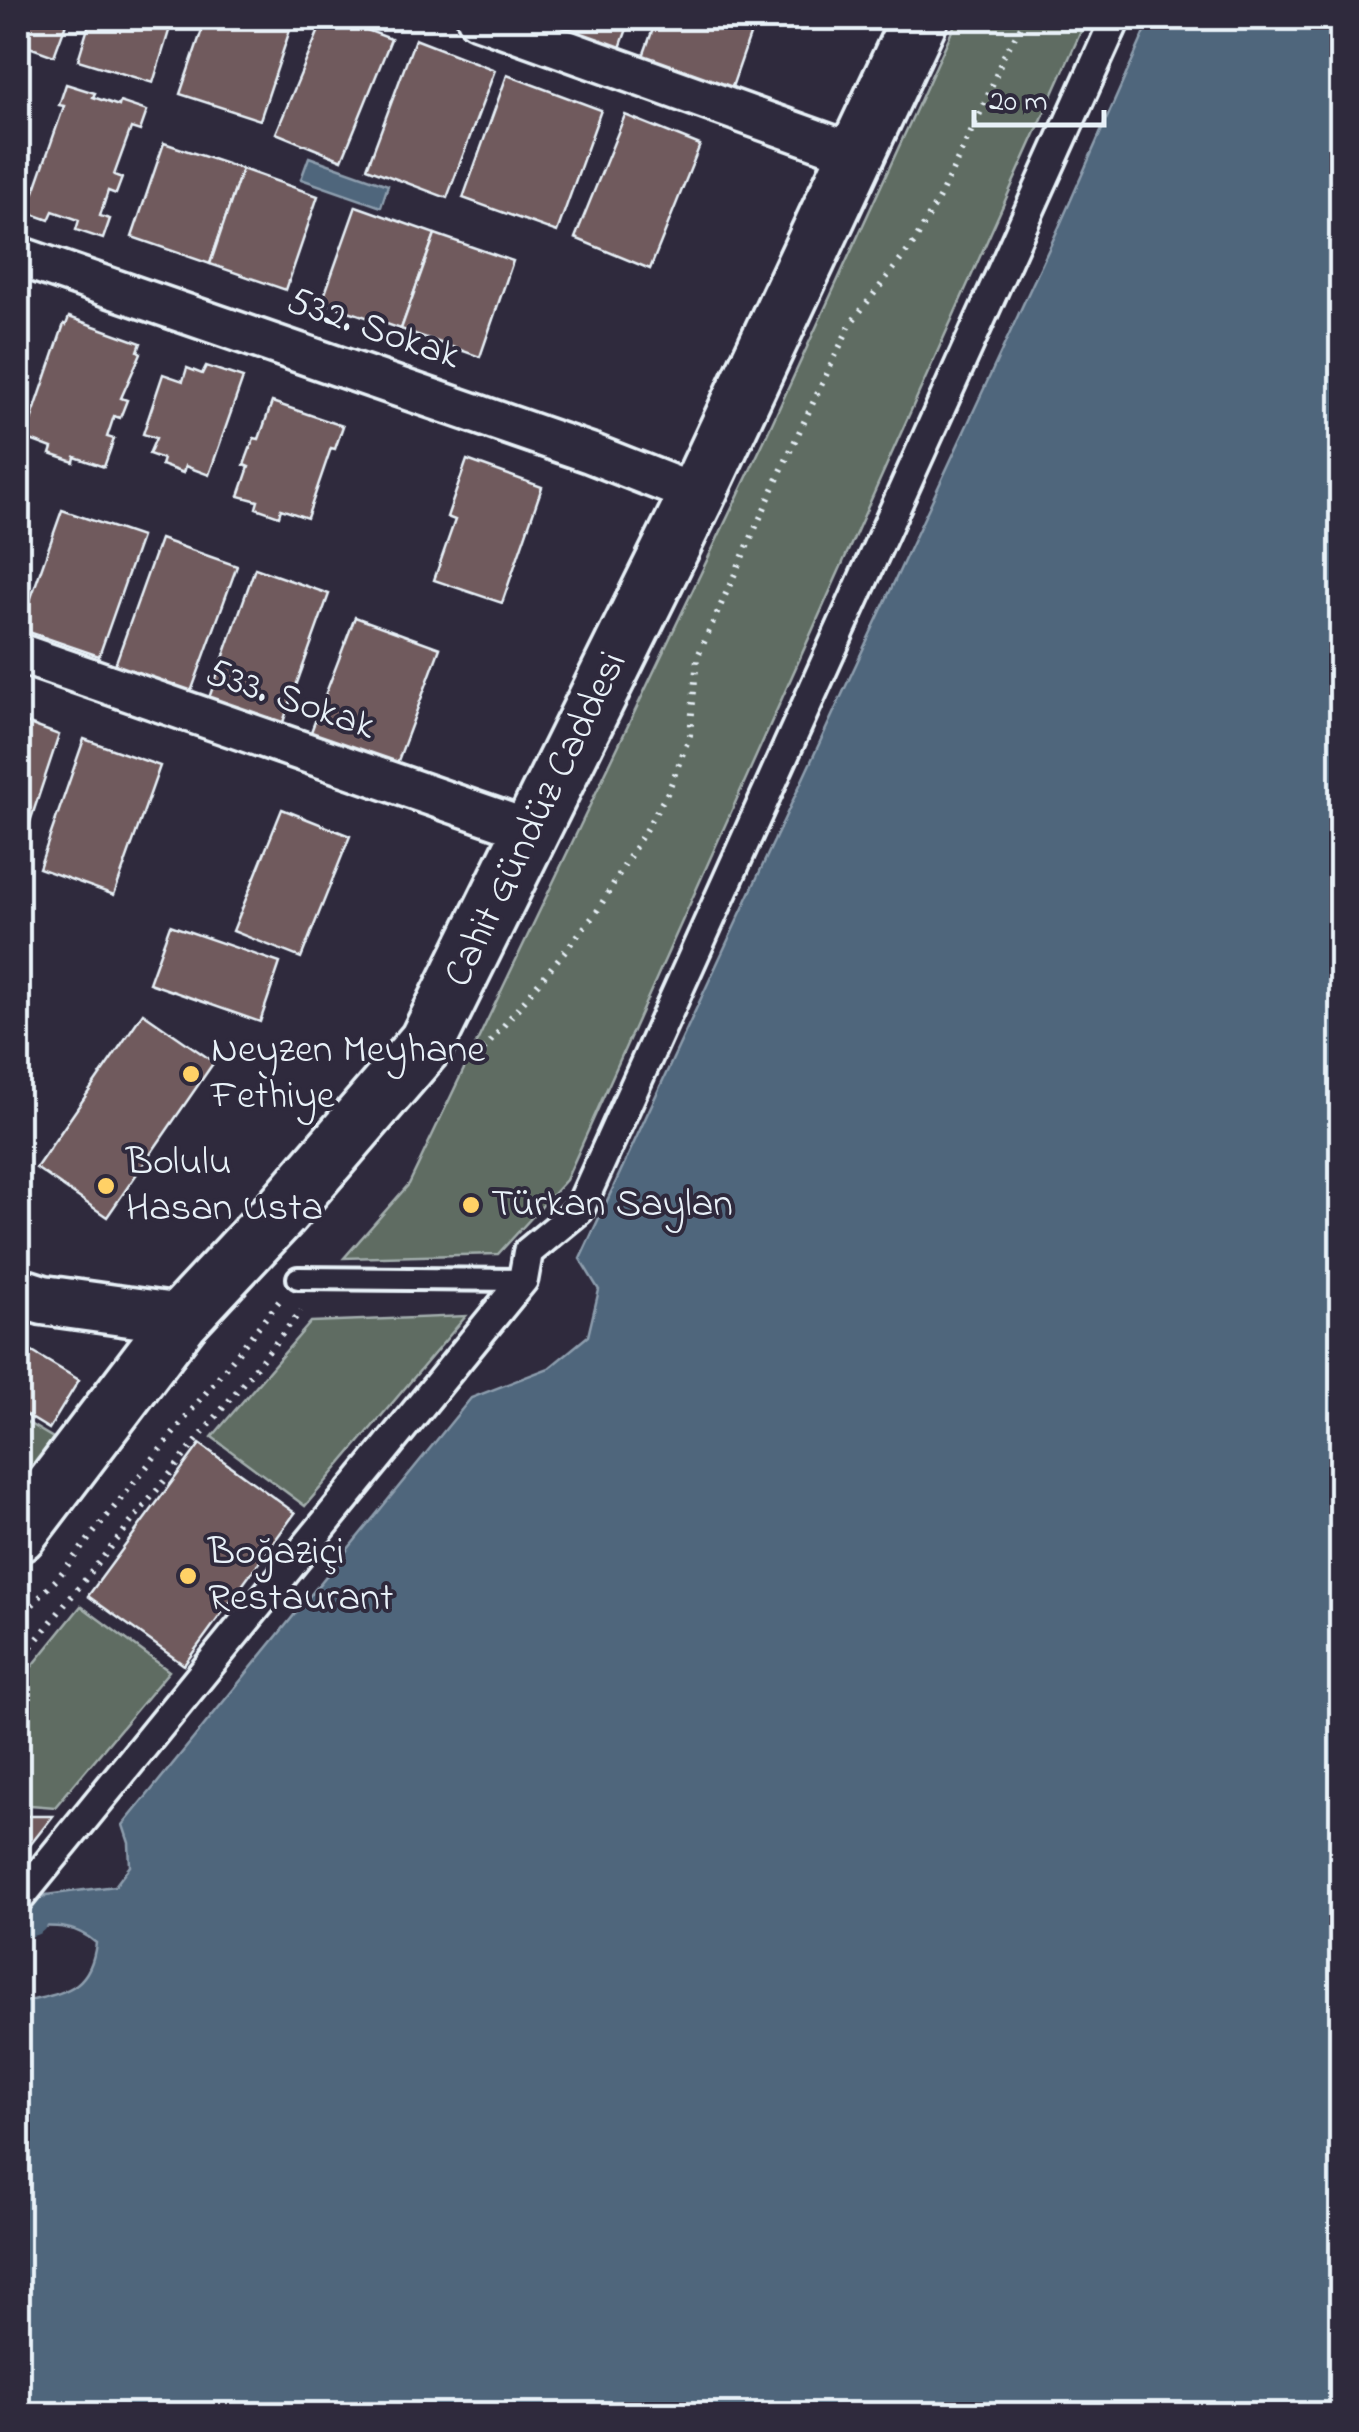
<svg xmlns="http://www.w3.org/2000/svg" width="1359" height="2432" font-family="'Indie Flower',sans-serif">
  <rect width="100%" height="100%" fill="#2f2a3d"/>
  <filter id="ink" filterUnits="userSpaceOnUse"><feTurbulence type="fractalNoise" baseFrequency=".01" numOctaves="2"/><feDisplacementMap in="SourceGraphic" scale="20" xChannelSelector="R" yChannelSelector="G"/><feConvolveMatrix kernelMatrix="1 2 1 2 8 2 1 2 1" color-interpolation-filters="sRGB"/></filter>
  <g filter="url(#ink)">
    <!-- green -->
    <g fill="#5e6c62" stroke="#a3aead" stroke-width="2.5">
      <path d="M958,18H1087L566,1180L498,1254L344,1258L409,1184L764,441Z"/>
      <path d="M466,1316L305,1506L212,1437L311,1322Z"/>
      <path d="M18,1417L53,1438L33,1467L18,1471Z"/>
      <path d="M81,1606L169,1671L55,1807L18,1804V1684Z"/>
    </g>
    <!-- water -->
    <g fill="#50667c" stroke="#8d9eae" stroke-width="2.5">
      <path d="M1151,18H1341V2414H18V2004C60,1992 90,1994 96,1943C73,1922 47,1926 18,1928V1923L46,1895L115,1886L130,1866L129,1843L123,1825L471,1398L549,1368L588,1336L599,1290L580,1259L1059,227Z"/>
      <path d="M309,157L388,185L381,207L301,179Z"/>
    </g>
    <g fill="none" stroke-linecap="round" stroke-linejoin="round">
      <!-- canal -->
      <path stroke="#50667c" stroke-width="45" d="M18,1914H28"/>
    </g>
    <!-- building -->
    <g fill="#6f5a5d" stroke="#e8f1f8" stroke-width="2.5">
      <path d="M18,18H68L54,56L18,43Z"/>
      <path d="M91,18H173L153,83L78,60Z"/>
      <path d="M206,18H294L260,120L180,94Z"/>
      <path d="M324,18H335L391,39L342,160L276,133Z"/>
      <path d="M539,18H631L620,48Z"/>
      <path d="M657,18H756L731,90L642,59Z"/>
      <path d="M415,39L495,70L447,198L367,168Z"/>
      <path d="M507,75L601,110L557,232L463,198Z"/>
      <path d="M66,84L95,93L93,97L119,106L120,102L147,111L140,131L131,128L114,175L122,178L116,194L108,191L100,216L110,219L103,239L76,230L79,220L53,211L49,220L21,210L29,189L34,192L64,106L59,105Z"/>
      <path d="M625,115L700,145L650,269L575,238Z"/>
      <path d="M164,143L242,169L210,264L132,237Z"/>
      <path d="M242,169L318,196L286,290L210,264Z"/>
      <path d="M356,206L435,234L401,329L322,302Z"/>
      <path d="M435,234L513,261L480,357L401,329Z"/>
      <path d="M69,317L141,343L138,351L141,353L121,398L127,400L120,418L114,416L107,437L114,439L104,467L75,457L74,462L50,454L52,448L25,438L64,324L66,325Z"/>
      <path d="M206,366L243,378L209,475L185,466L183,473L161,465L163,459L149,454L156,438L143,434L163,374L183,381L187,368L202,374Z"/>
      <path d="M272,402L343,426L335,449L331,448L307,518L281,509L279,516L256,508L258,501L239,496L249,467L244,465L254,438L259,439Z"/>
      <path d="M467,460L542,487L502,603L434,580L455,520L447,517Z"/>
      <path d="M62,510L141,537L99,656L20,629Z"/>
      <path d="M160,539L237,566L191,692L115,665Z"/>
      <path d="M255,568L329,594L282,725L209,698Z"/>
      <path d="M355,617L440,648L395,769L309,737Z"/>
      <path d="M18,720L59,735L18,858Z"/>
      <path d="M84,739L160,766L114,895L39,868Z"/>
      <path d="M282,809L350,836L301,958L233,931Z"/>
      <path d="M170,925L280,963L260,1022L149,983Z"/>
      <path d="M143,1013L214,1062L107,1217L36,1168Z"/>
      <path d="M29,1350L79,1380L49,1429L18,1410V1369Z"/>
      <path d="M200,1444L295,1513L184,1665L88,1596Z"/>
      <path d="M18,1816H53L27,1849L23,1880L18,1879Z"/>
    </g>
    <g fill="none" stroke-linecap="round" stroke-linejoin="round">
      <defs>
        <path id="service" d="M298,1278L523,1280"/>
        <path id="pedestrian" d="M18,1900L523,1280L528,1252L579,1210L1116,18"/>
        <g id="minor">
          <path d="M477,18L854,153"/>
          <path d="M18,256L590,453L697,495"/>
          <path d="M18,653L533,831"/>
        </g>
        <path id="tertiary" d="M18,1292L43,1300L181,1319"/>
        <path id="secondary" d="M18,1534L181,1319L281,1212L427,1042L697,495L920,18"/>
      </defs>
      <!-- service casing -->
      <use href="#service" stroke="#e8f1f8" stroke-width="28"/>
      <!-- pedestrian casing -->
      <use href="#pedestrian" stroke="#e8f1f8" stroke-width="35"/>
      <!-- minor casing -->
      <use href="#minor" stroke="#e8f1f8" stroke-width="45"/>
      <!-- tertiary casing -->
      <use href="#tertiary" stroke="#e8f1f8" stroke-width="55"/>
      <!-- secondary casing -->
      <use href="#secondary" stroke="#e8f1f8" stroke-width="62"/>
      <!-- path -->
      <g stroke="#e8f1f8" stroke-width="6" stroke-dasharray="2.5 8" stroke-linecap="butt">
        <path d="M477,1058L596,913L668,792L690,735L697,658L791,449L851,323L914,243L940,196L985,103L1003,57L1026,18"/>
        <path d="M18,1620L56,1580L280,1300"/>
        <path d="M18,1663L301,1311"/>
      </g>
      <!-- service -->
      <use href="#service" stroke="#2f2a3d" stroke-width="20"/>
      <!-- pedestrian -->
      <use href="#pedestrian" stroke="#2f2a3d" stroke-width="28"/>
      <!-- minor -->
      <use href="#minor" stroke="#2f2a3d" stroke-width="38"/>
      <!-- tertiary -->
      <use href="#tertiary" stroke="#2f2a3d" stroke-width="48"/>
      <!-- secondary -->
      <use href="#secondary" stroke="#2f2a3d" stroke-width="55"/>
    </g>
  </g>
  <!-- markers -->
  <g fill="#ffd166" stroke="#2f2a3d" stroke-width="4">
    <circle cx="191" cy="1074" r="10"/>
    <circle cx="106" cy="1186" r="10"/>
    <circle cx="471" cy="1205" r="10"/>
    <circle cx="188" cy="1576" r="10"/>
  </g>
  <g text-anchor="middle" dominant-baseline="central" stroke-width="8" stroke-linejoin="round" paint-order="stroke">
    <!-- street labels -->
    <g font-size="40" fill="#e8f1f8" stroke="#2f2a3d">
      <text transform="translate(373 330) rotate(19)">532. Sokak</text>
      <text transform="translate(290 701) rotate(19)">533. Sokak</text>
      <text transform="translate(537 820) rotate(-64)">Cahit Gündüz Caddesi</text>
    </g>
    <!-- poi labels -->
    <g font-size="40" fill="#e8f1f8" stroke="#2f2a3d" text-anchor="start">
      <text x="211" y="1051">Neyzen Meyhane<tspan x="211" dy="46">Fethiye</tspan></text>
      <text x="126" y="1163">Bolulu<tspan x="126" dy="46">Hasan Usta</tspan></text>
      <text x="491" y="1205">Türkan Saylan</text>
      <text x="208" y="1553">Boğaziçi<tspan x="208" dy="46">Restaurant</tspan></text>
    </g>
  </g>
  <!-- margin -->
  <rect width="1359" height="2432" fill="none" stroke="#2f2a3d" stroke-width="60"/>
  <rect x="30" y="30" width="1299" height="2372" fill="none" stroke="#e8f1f8" stroke-width="4" filter="url(#ink)"/>
  <!-- scale -->
  <path d="M974 110v15h130v-15" fill="none" stroke="#e8f1f8" stroke-width="5"/>
  <text x="989" y="110" font-size="30" fill="#e8f1f8" stroke="#2f2a3d" stroke-width="8" paint-order="stroke">20 m</text>
</svg>
